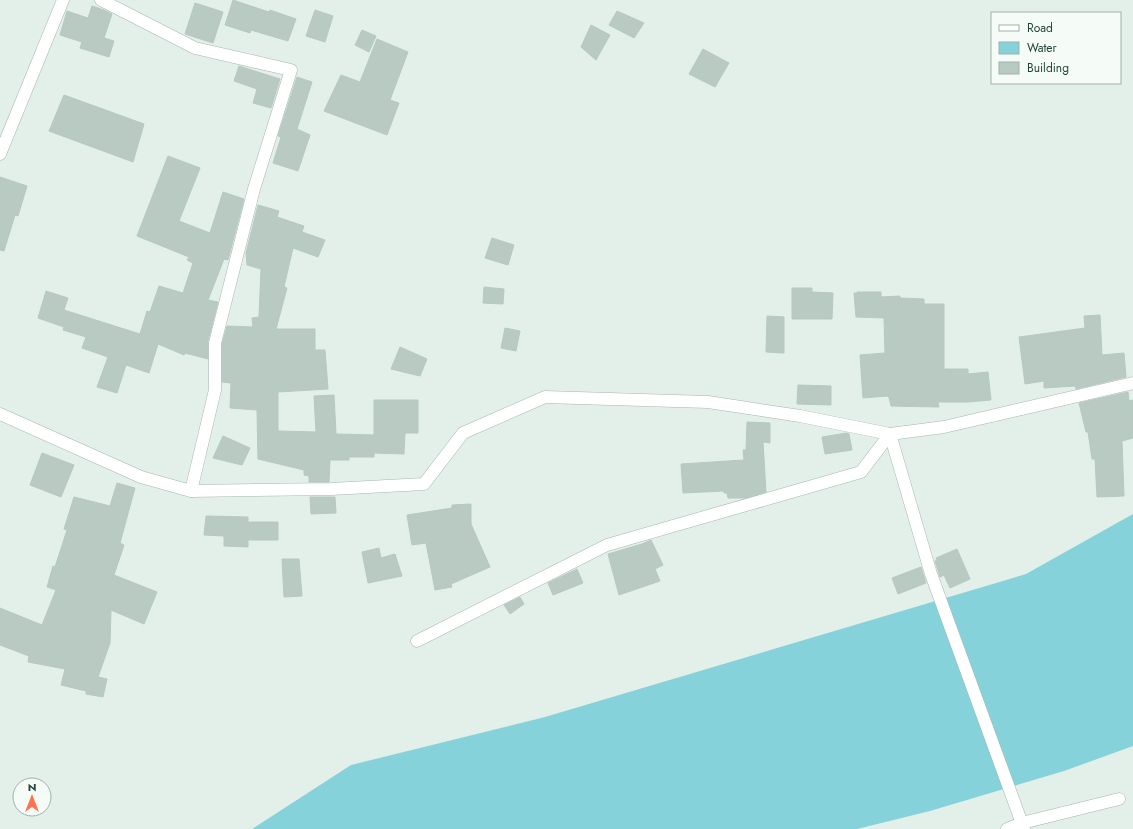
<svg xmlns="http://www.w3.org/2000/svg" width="1133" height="829" font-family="Jost,sans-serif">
  <rect width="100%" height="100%" fill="#e3efe9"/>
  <!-- water -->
  <path fill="#85d2da" d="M1133,514V746L1064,771L930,811L857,829H252L351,765L545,717L1026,574Z"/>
  <!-- building -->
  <g fill="#b8cac2" stroke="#b5cac0">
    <path d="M233,0L269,12L270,10L296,19L288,41L251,30L250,33L225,25Z"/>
    <path d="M195,3L223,12L213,43L185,34Z"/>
    <path d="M92,6L104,10L112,14L104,38L114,41L109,57L80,48L82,42L60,35L67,11L88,18Z"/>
    <path d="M315,10L333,16L325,42L306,36Z"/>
    <path d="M617,11L644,23L634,38L609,25Z"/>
    <path d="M591,25L610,35L596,60L581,47Z"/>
    <path d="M362,30L376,36L369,52L355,45Z"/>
    <path d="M377,39L408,52L390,100L399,103L387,135L324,111L341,75L360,82Z"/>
    <path d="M703,49L729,63L715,87L689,74Z"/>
    <path d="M239,66L280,79L271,108L253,103L257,89L234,81Z"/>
    <path d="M297,77L312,82L297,129L310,135L298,171L273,163L281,137L278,136Z"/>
    <path d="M64,95L144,124L133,162L49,131Z"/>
    <path d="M168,156L200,168L179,221L210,233L223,192L244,199L228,260L224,259L208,300L218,302L208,341V359L185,353L184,355L158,344L149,373L126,365L117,393L97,387L108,357L82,348L86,337L63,330L64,327L38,318L46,291L68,298L64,310L140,334L147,311L150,312L159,286L183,293L193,263L187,260L189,257L137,236Z"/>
    <path d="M0,177L27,186L18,216L15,215L4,251L0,250Z"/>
    <path d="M258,205L279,211L277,217L304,226L302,232L325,240L318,257L293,248L284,287L287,288L276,329H315V350H325L328,389L278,392V431L316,432L314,396L334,395L336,434L374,435V400H418V433H405L404,454L374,453V457H349V460H330L329,482H309V476L304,475V470L258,459L257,410L230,408L231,383L222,382V344L227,326L253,327L252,318L259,317L261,269L247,265L246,253Z"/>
    <path d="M492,238L514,245L508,265L485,258Z"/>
    <path d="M484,287L504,289L503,304L483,303Z"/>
    <path d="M792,288H812V292L833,293L832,319H792Z"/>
    <path d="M857,292H881V297L900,296V298L924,299V304H944V369H968V374L988,372L991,400L968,402H938L939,407L891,406L889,397H888V396L863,398L860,355L885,353L884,318L856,317L854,293H857Z"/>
    <path d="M1100,315L1102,355L1124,353L1126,377L1076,389L1075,386L1044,388V381L1025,384L1019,337L1085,328L1084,316Z"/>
    <path d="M767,316L784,317V353L766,352Z"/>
    <path d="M505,328L520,331L516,351L501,348Z"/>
    <path d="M400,347L427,359L420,376L391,369Z"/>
    <path d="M798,385L831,386V405L797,404Z"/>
    <path d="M1128,392L1129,401L1133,400V438L1122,441L1124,496L1097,497L1095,459H1092L1088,432H1086L1079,403Z"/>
    <path d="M747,422L770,423V443L763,442L766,492L745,498H728L727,493H724V491L683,493L681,464L744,460L743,450H746Z"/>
    <path d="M847,433L849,434L852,450L825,454L822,437Z"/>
    <path d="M223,436L250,448L242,465L213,458Z"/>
    <path d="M42,453L74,465L61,497L30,485Z"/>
    <path d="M117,483L135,488L120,543L124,545L114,575L157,592L144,624L111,610L110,643L98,677L107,679L103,697L86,694V691L61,685L65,669L28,662L29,656L0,645V608L42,625L56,590L47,587L53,566L55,567L67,530L64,529L74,497L110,506Z"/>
    <path d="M310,497H335L336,513L311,514Z"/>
    <path d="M471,504V524L490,567L451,584L452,587L435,590L426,543L412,545L407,515L452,508V505Z"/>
    <path d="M206,516L248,517V522H278V540H248V547L224,546V536L204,535Z"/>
    <path d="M651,540L663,565L655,569L660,581L619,595L608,554L642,544Z"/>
    <path d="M379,548L381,558L395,554L402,576L368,583L362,552Z"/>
    <path d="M957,549L970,579L950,588L944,575L940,577L935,561L937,560L936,558Z"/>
    <path d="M282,559H299L302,596L284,597Z"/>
    <path d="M921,567L926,583L898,594L892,578Z"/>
    <path d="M577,569L583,583L553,595L548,583Z"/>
    <path d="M520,597L524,604L510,614L504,605Z"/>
  </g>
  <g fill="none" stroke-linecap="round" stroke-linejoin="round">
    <defs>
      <g id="minor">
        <path d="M101,0L195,48L291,70L254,189L215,343V390L191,491"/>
        <path d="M0,154L63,0"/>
        <path d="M0,414L141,477L191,491L331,489L424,484L463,433L545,397L708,402L800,416L890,434L944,427L1133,383"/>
        <path d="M890,434L931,574L1024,829"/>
        <path d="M417,641L607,545L861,472L890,434"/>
        <path d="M1007,829L1022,823L1119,799"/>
      </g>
    </defs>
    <!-- minor casing -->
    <use href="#minor" stroke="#a5b8b0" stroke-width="13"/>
    <!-- minor -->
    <use href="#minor" stroke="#fff" stroke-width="12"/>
  </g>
  <!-- legend -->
  <rect x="991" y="12" width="130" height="72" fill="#f5fbf7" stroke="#a0b1ab"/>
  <rect x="999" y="25" width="20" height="6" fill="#ffffff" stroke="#a0b1ab"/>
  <text x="1027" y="32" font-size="12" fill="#204338">Road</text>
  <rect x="999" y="42" width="20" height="12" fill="#85d2da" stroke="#a0b1ab"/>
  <text x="1027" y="52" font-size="12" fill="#204338">Water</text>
  <rect x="999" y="62" width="20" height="12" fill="#b8cac2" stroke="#a0b1ab"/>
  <text x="1027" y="72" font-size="12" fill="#204338">Building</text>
  <!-- north arrow -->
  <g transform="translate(32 797)"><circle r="19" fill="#f5fbf7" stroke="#a0b1ab"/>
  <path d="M0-3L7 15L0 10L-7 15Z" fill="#ff7351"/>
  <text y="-6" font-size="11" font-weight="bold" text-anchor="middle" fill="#204338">N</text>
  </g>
</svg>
